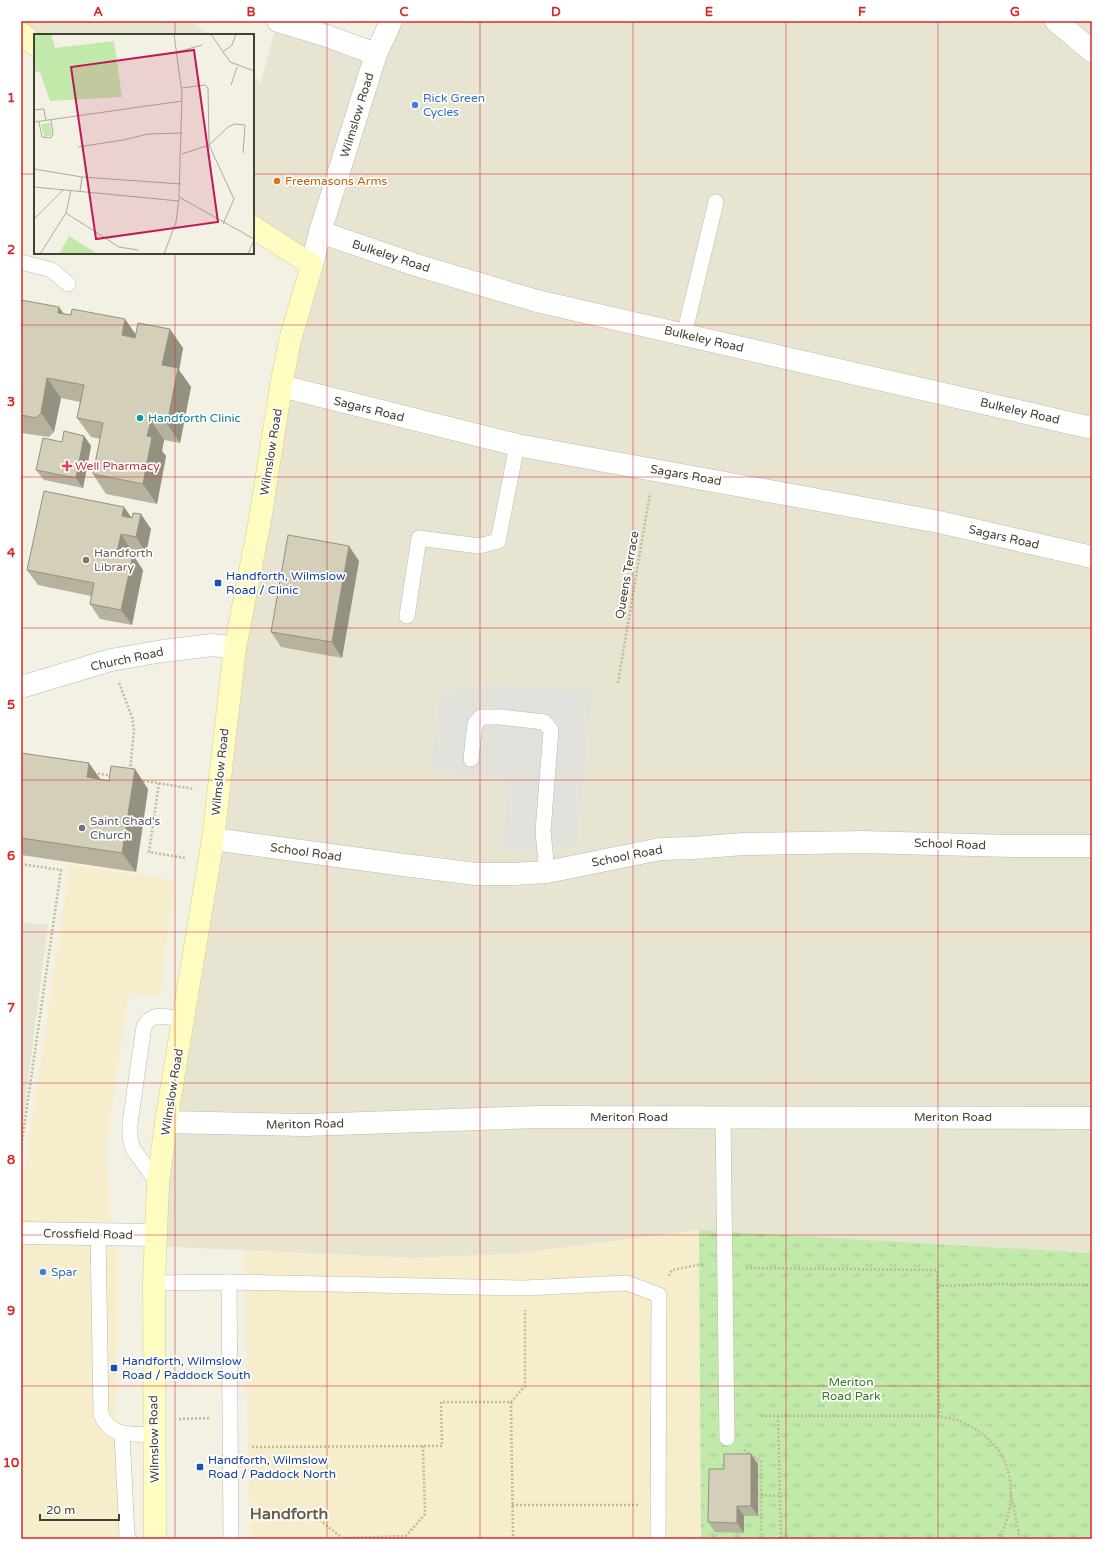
<svg xmlns="http://www.w3.org/2000/svg" width="1113" height="1560" font-family="'Varela Round',sans-serif">
  <defs>
    <pattern id="park-tufts" width="24" height="20" patternUnits="userSpaceOnUse"><rect width="24" height="20" fill="#c0e9aa"/><path d="M3 7l-1-3M5 7V3M7 7l1-3M15 17l-1-3M17 17v-4M19 17l1-3" fill="none" stroke="#a6c993"/></pattern>
  </defs>
  <rect width="100%" height="100%" fill="#f2f1e3"/>
  <!-- residential -->
  <g fill="#e7e4d1">
    <path d="M21,21H192L208,35H35L21,33Z"/>
    <path d="M277,21L376,54L391,21H1092V1253L699,1230L512,1254L413,1258L155,1246L235,648L312,265L253,227V76L261,83Z"/>
    <path d="M21,922L48,925L21,1136Z"/>
  </g>
  <!-- commercial -->
  <g fill="#f6edcd">
    <path d="M70,865L175,880L160,996L129,993L106,1146L110,1221L21,1222V1192Z"/>
    <path d="M699,1230L701,1539H250L244,1251L413,1258L512,1254Z"/>
    <path d="M21,1242L118,1244L116,1448L125,1539H21Z"/>
  </g>
  <!-- park -->
  <path fill="url(#park-tufts)" d="M699,1230L1092,1253V1539H701Z"/>
  <!-- parking -->
  <path fill="#e3e1dc" d="M492,686L592,690L576,846L527,850L503,849L509,778L431,772L441,692Z"/>
  <g fill="none" stroke-linecap="round" stroke-linejoin="round">
    <defs>
      <g id="service">
        <path d="M21,262L52,270L68,284"/>
        <path d="M684,335L716,202"/>
        <path d="M407,616L419,538L479,546L498,541L517,445"/>
        <path d="M471,759L475,724L481,717H500L544,722L551,730L543,831L547,872"/>
        <path d="M723,1117L727,1438"/>
        <path d="M158,1183L133,1149L130,1138V1123L144,1026C154,1010 168,1018 184,1020"/>
        <path d="M98,1234L101,1414C110,1438 132,1434 154,1434"/>
        <path d="M229,1282L231,1539"/>
        <path d="M154,1283L229,1282L524,1288L627,1283L659,1295L658,1539"/>
        <path d="M122,1433L127,1537L129,1539"/>
      </g>
      <g id="minor">
        <path d="M278,21L327,36L376,54"/>
        <path d="M1056,21L1092,51"/>
        <path d="M320,232L416,265L537,301L1092,428"/>
        <path d="M281,386L517,445L939,522L1092,557"/>
        <path d="M21,687L111,660L163,651L213,645L235,648"/>
        <path d="M213,839L404,865L476,874H514L547,872L660,849L693,848L743,844L862,842L1011,846H1092"/>
        <path d="M166,1122L305,1125L537,1117L1092,1118"/>
        <path d="M21,1233L155,1235"/>
      </g>
      <path id="tertiary" d="M312,265L320,232L376,54L391,21"/>
      <g id="secondary">
        <path d="M21,33L35,45"/>
        <path d="M155,1539L154,1283L158,1183L166,1122L213,839L235,648L260,520L281,386L290,340L312,265L253,227"/>
      </g>
    </defs>
    <!-- service casing -->
    <use href="#service" stroke="#bebaa6" stroke-width="16"/>
    <!-- minor casing -->
    <use href="#minor" stroke="#bebaa6" stroke-width="23"/>
    <!-- tertiary casing -->
    <use href="#tertiary" stroke="#bebaa6" stroke-width="23"/>
    <!-- secondary casing -->
    <use href="#secondary" stroke="#d4d091" stroke-width="23"/>
    <!-- path -->
    <g stroke="#c0ba96" stroke-width="2.5" stroke-dasharray="2 2" stroke-linecap="butt">
      <path d="M119,683L132,717L134,730L130,771"/>
      <path d="M618,683L650,493"/>
      <path d="M94,773L113,776"/>
      <path d="M139,780L194,789"/>
      <path d="M159,783L149,852L185,858"/>
      <path d="M21,864L61,870L21,1148"/>
      <path d="M746,1268L937,1270L939,1416"/>
      <path d="M669,1276L672,1270L703,1264"/>
      <path d="M938,1286L996,1284L1092,1285"/>
      <path d="M511,1402L525,1386V1310"/>
      <path d="M761,1416H939C947,1418 958,1419 966,1424C980,1431 994,1442 1002,1456C1016,1481 1012,1516 998,1539"/>
      <path d="M778,1416L781,1539"/>
      <path d="M179,1419L210,1418"/>
      <path d="M252,1447L442,1446L441,1402H511L513,1539"/>
      <path d="M744,1450L761,1461V1531"/>
      <path d="M1011,1494L1020,1539"/>
      <path d="M761,1495L780,1496"/>
      <path d="M512,1505H638"/>
      <path d="M251,1511H309L342,1538L406,1536L425,1514L423,1446"/>
    </g>
    <!-- service -->
    <use href="#service" stroke="#fff" stroke-width="15"/>
    <!-- minor -->
    <use href="#minor" stroke="#fff" stroke-width="22"/>
    <!-- tertiary -->
    <use href="#tertiary" stroke="#fff" stroke-width="22"/>
    <!-- secondary -->
    <use href="#secondary" stroke="#fffcc1" stroke-width="22"/>
  </g>
  <!-- wall -->
  <g fill="#b6b29e">
    <path d="M21,298L22,300L64,314L183,348L179,370L191,387L180,443L164,440L162,451L166,456L157,504L106,494L93,474L100,439L91,437L77,418L80,402L61,398L54,432L49,437L22,433L21,432Z"/>
    <path d="M84,436L91,446L83,488L44,480L36,470Z"/>
    <path d="M124,507L132,518L151,529L146,553L131,550L130,555H133L143,570L132,625L100,619L90,604L91,596L38,585L27,570Z"/>
    <path d="M359,561L342,658L281,647L271,632Z"/>
    <path d="M21,753L100,780L148,789L136,872L21,855Z"/>
    <path d="M751,1454L758,1464V1516H744V1533L715,1532L708,1522L724,1469Z"/>
  </g>
  <!-- shaded-wall -->
  <g fill="#949181">
    <path d="M59,307L73,327L58,313Z"/>
    <path d="M125,319L139,339L122,335Z"/>
    <path d="M170,329L183,348L179,370L191,387L180,443L167,424L162,365Z"/>
    <path d="M47,378L61,398L54,432L41,413Z"/>
    <path d="M151,421L164,440L162,451L166,456L157,504L143,484L147,436Z"/>
    <path d="M84,436L91,446L83,488L76,478Z"/>
    <path d="M124,507L134,522L122,516Z"/>
    <path d="M141,514L151,529L146,553L136,537Z"/>
    <path d="M121,534L131,550L128,567L117,552Z"/>
    <path d="M349,546L359,561L342,658L332,642Z"/>
    <path d="M133,555L143,570L132,625L121,610Z"/>
    <path d="M89,763L103,783L87,777Z"/>
    <path d="M135,769L148,789L136,872L122,853Z"/>
    <path d="M751,1454L758,1464V1516L751,1506Z"/>
    <path d="M737,1506L744,1516V1533L737,1523Z"/>
  </g>
  <!-- building -->
  <g fill="#d4cfb8" stroke="#949181">
    <path d="M21,300L59,307L58,313L71,315L72,309L125,319L122,335L135,338L138,323L170,329L162,365L178,368L167,424L151,421L147,436L152,437L143,484L93,474L103,423L77,418L84,385L47,378L41,413L36,418L21,415Z"/>
    <path d="M64,431L84,436L76,478L36,470L43,438L62,442Z"/>
    <path d="M44,491L124,507L122,516L132,518L133,513L141,514L136,537L121,534L117,552L133,555L121,610L90,604L94,583L27,570Z"/>
    <path d="M288,535L349,546L332,642L271,632Z"/>
    <path d="M21,753L89,763L87,777L109,781L111,766L135,769L122,853L21,838Z"/>
    <path d="M724,1454H751V1506H737V1523L708,1522L709,1469H724Z"/>
  </g>
  <!-- grid -->
  <path fill="none" stroke="#d62828" stroke-width="1" stroke-opacity="0.55" d="M175,21V35M327,21V1539M480,21V1539M633,21V1539M786,21V1539M938,21V1539M21,174H35M253,174H1092M175,253V1539M21,325H1092M21,477H1092M21,628H1092M21,780H1092M21,932H1092M21,1083H1092M21,1235H1092M21,1386H1092"/>
  <!-- markers -->
  <g fill="#3f7fe0" stroke="#fff" stroke-width="1.5">
    <circle cx="415" cy="105" r="4"/>
    <circle cx="43" cy="1272" r="4"/>
  </g>
  <circle fill="#e8710a" stroke="#fff" stroke-width="1.5" cx="277" cy="181" r="4"/>
  <circle fill="#0f9aa8" stroke="#fff" stroke-width="1.5" cx="140" cy="418" r="4"/>
  <path fill="#e0444e" stroke="#fff" stroke-width="1.5" d="M65 460h4v4h4v4h-4v4h-4v-4h-4v-4h4z"/>
  <circle fill="#8d6e63" stroke="#fff" stroke-width="1.5" cx="86" cy="560" r="4"/>
  <g fill="#1a4fb4" stroke="#fff" stroke-width="1.5">
    <rect x="214" y="579" width="8" height="8" rx="2"/>
    <rect x="110" y="1364" width="8" height="8" rx="2"/>
    <rect x="196" y="1463" width="8" height="8" rx="2"/>
  </g>
  <circle fill="#6b7280" stroke="#fff" stroke-width="1.5" cx="82" cy="828" r="4"/>
  <g text-anchor="middle" dominant-baseline="central" stroke-width="3.5" stroke-linejoin="round" paint-order="stroke">
    <!-- shop labels -->
    <g font-size="12" fill="#366cbe" stroke="#fff" text-anchor="start">
      <text x="423" y="98">Rick Green<tspan x="423" dy="14">Cycles</tspan></text>
      <text x="51" y="1272">Spar</text>
    </g>
    <!-- street labels -->
    <g font-size="12" fill="#444133" stroke="#fff">
      <text transform="translate(357 115) rotate(-73)">Wilmslow Road</text>
      <text transform="translate(391 256) rotate(18)">Bulkeley Road</text>
      <text transform="translate(704 339) rotate(13)">Bulkeley Road</text>
      <text transform="translate(369 409) rotate(14)">Sagars Road</text>
      <text transform="translate(1020 411) rotate(13)">Bulkeley Road</text>
      <text transform="translate(271 452) rotate(-81)">Wilmslow Road</text>
      <text transform="translate(686 475) rotate(10)">Sagars Road</text>
      <text transform="translate(1004 537) rotate(13)">Sagars Road</text>
      <text transform="translate(627 575) rotate(-80)">Queens Terrace</text>
      <text transform="translate(127 659) rotate(-12)">Church Road</text>
      <text transform="translate(220 772) rotate(-84)">Wilmslow Road</text>
      <text transform="translate(950 844) rotate(2)">School Road</text>
      <text transform="translate(306 852) rotate(8)">School Road</text>
      <text transform="translate(627 856) rotate(-11)">School Road</text>
      <text transform="translate(172 1092) rotate(-81)">Wilmslow Road</text>
      <text x="629" y="1117">Meriton Road</text>
      <text x="953" y="1117">Meriton Road</text>
      <text transform="translate(305 1124) rotate(-1)">Meriton Road</text>
      <text transform="translate(88 1234) rotate(1)">Crossfield Road</text>
      <text transform="translate(154 1439) rotate(-91)">Wilmslow Road</text>
    </g>
    <!-- food labels -->
    <g font-size="12" fill="#c56008" stroke="#fff" text-anchor="start">
      <text x="285" y="181">Freemasons Arms</text>
    </g>
    <!-- culture labels -->
    <g font-size="12" fill="#0d838f" stroke="#fff" text-anchor="start">
      <text x="148" y="418">Handforth Clinic</text>
    </g>
    <!-- health labels -->
    <g font-size="12" fill="#be3a42" stroke="#fff" text-anchor="start">
      <text x="75" y="466">Well Pharmacy</text>
    </g>
    <!-- education labels -->
    <g font-size="12" fill="#785e54" stroke="#fff" text-anchor="start">
      <text x="94" y="553">Handforth<tspan x="94" dy="14">Library</tspan></text>
    </g>
    <!-- transit labels -->
    <g font-size="12" fill="#164399" stroke="#fff" text-anchor="start">
      <text x="226" y="576">Handforth, Wilmslow<tspan x="226" dy="14">Road / Clinic</tspan></text>
      <text x="122" y="1361">Handforth, Wilmslow<tspan x="122" dy="14">Road / Paddock South</tspan></text>
      <text x="208" y="1460">Handforth, Wilmslow<tspan x="208" dy="14">Road / Paddock North</tspan></text>
    </g>
    <!-- worship labels -->
    <g font-size="12" fill="#5b616d" stroke="#fff" text-anchor="start">
      <text x="90" y="821">Saint Chad's<tspan x="90" dy="14">Church</tspan></text>
    </g>
    <!-- park labels -->
    <g font-size="12" fill="#347825" stroke="#fff">
      <text x="851" y="1382">Meriton<tspan x="851" dy="14">Road Park</tspan></text>
    </g>
    <!-- district labels -->
    <g font-size="16" font-weight="bold" fill="#68614a" stroke="#fff">
      <text x="289" y="1514">Handforth</text>
    </g>
  </g>
  <!-- overview -->
  <g transform="translate(34 34)">
    <rect width="220" height="220" fill="#f2f1e3"/>
    <path d="M16,89L18,101L10,103L7,90ZM35,202L61,218L60,220H25Z" fill="#c0e9aa"/>
    <path d="M0,0H17L21,14L80,7L88,63L16,67L6,38L0,37Z" fill="#c0e9aa"/>
    <path fill="none" stroke="#acab9d" stroke-width="1" d="M140,0L148,60L145,163L220,205M177,0L196,28L220,37M143,18L168,11M189,18L198,11L202,0M197,51L203,33M148,54L171,51L174,54L175,111L200,165L189,190M0,76L10,75L12,87M0,88L148,67M5,88L8,103L17,104L19,99L17,86M44,113L89,106L114,100L148,99M148,120L175,111L194,93L201,90L211,91L209,119M0,135L48,143L147,150M0,153L145,167M46,157L48,143M32,179L85,213L104,216M0,185L30,155M6,220L32,179L37,156M130,220L142,188L145,164M214,220L220,206"/>
    <path fill="#c2185b" fill-opacity="0.15" stroke="#c2185b" stroke-width="2" d="M160,16L184,188L62,205L37,33Z"/>
    <rect width="220" height="220" fill="none" stroke="#444133" stroke-width="2"/>
  </g>
  <!-- border -->
  <rect width="1113" height="1560" fill="none" stroke="#ffffff" stroke-width="44"/>
  <!-- scale -->
  <path d="M40 1514v6h79v-6" fill="none" stroke="#444133" stroke-width="2"/>
  <text x="46" y="1514" font-size="12" fill="#444133" stroke="#ffffff" stroke-width="3" paint-order="stroke">20 m</text>
  <rect x="22" y="22" width="1069" height="1516" fill="none" stroke="#d62828" stroke-width="1.5"/>
  <g font-size="13" text-anchor="middle" font-weight="bold" fill="#d62828">
    <text x="98" y="16">A</text>
    <text x="251" y="16">B</text>
    <text x="404" y="16">C</text>
    <text x="556" y="16">D</text>
    <text x="709" y="16">E</text>
    <text x="862" y="16">F</text>
    <text x="1015" y="16">G</text>
    <text x="11" y="102">1</text>
    <text x="11" y="254">2</text>
    <text x="11" y="406">3</text>
    <text x="11" y="557">4</text>
    <text x="11" y="709">5</text>
    <text x="11" y="860">6</text>
    <text x="11" y="1012">7</text>
    <text x="11" y="1164">8</text>
    <text x="11" y="1315">9</text>
    <text x="11" y="1467">10</text>
  </g>
</svg>
